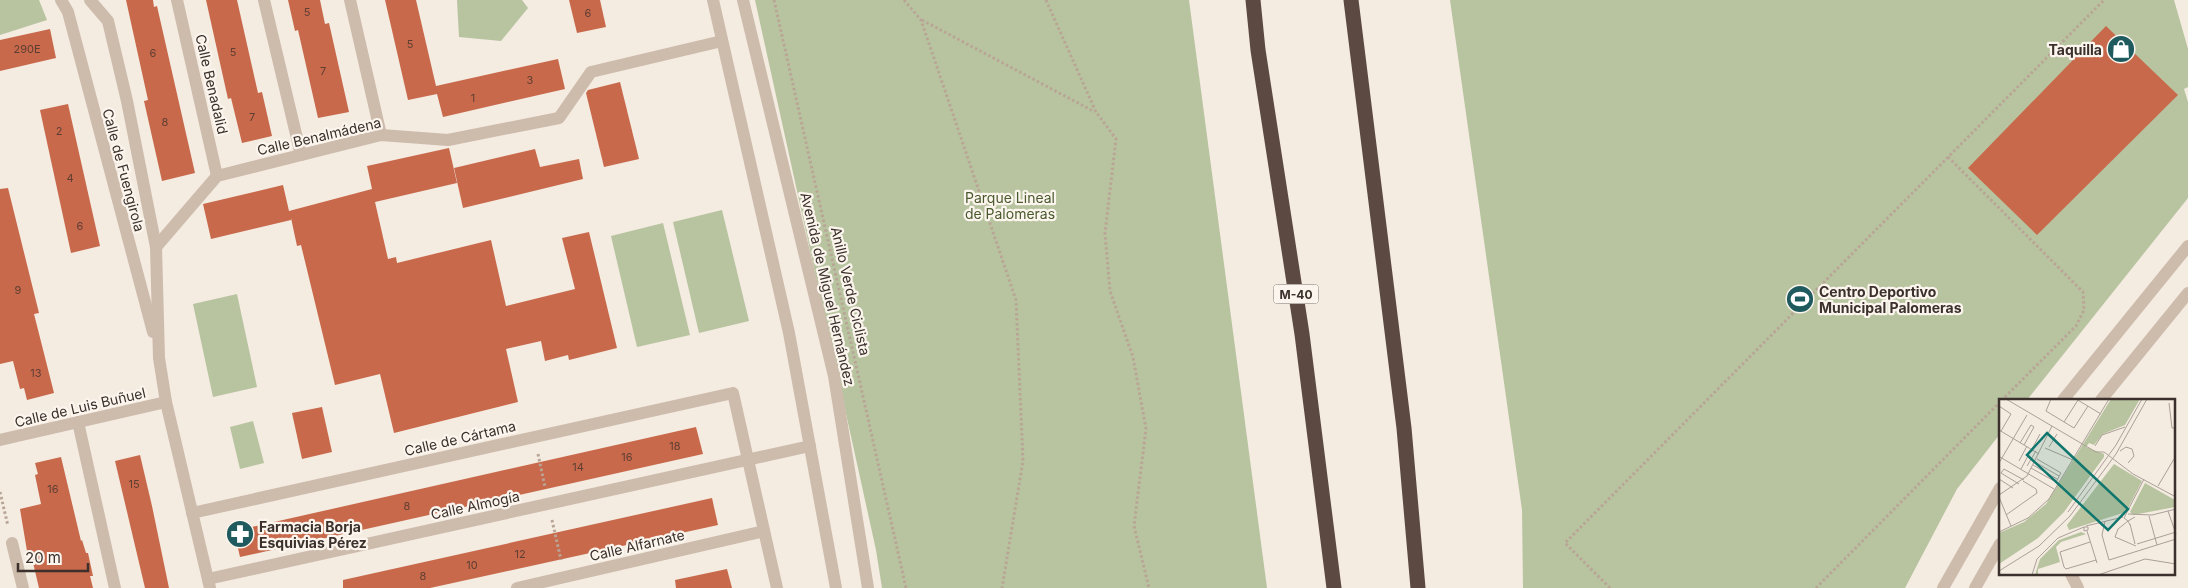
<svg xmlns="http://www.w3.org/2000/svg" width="2188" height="588" font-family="Inter,sans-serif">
  <rect width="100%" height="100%" fill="#f4ebe1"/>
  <!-- green -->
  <g fill="#b8c4a0">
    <path d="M0,0H39L47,20L0,35Z"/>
    <path d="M457,0H522L528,8L501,41L459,37Z"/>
    <path d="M755,0H1189L1267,588H882L876,550Z"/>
    <path d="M1450,0H2174L2188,49V87L2184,89L2188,102V198L2027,400H2000V434L1957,489L1905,588H1523L1522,510Z"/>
    <path d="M722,210L749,321L699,333L673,222Z"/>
    <path d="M663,223L690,335L637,347L611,236Z"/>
    <path d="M237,294L257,387L213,397L193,304Z"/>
    <path d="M253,421L264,463L240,469L230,427Z"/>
  </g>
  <!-- building -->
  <g fill="#c8694b">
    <path d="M126,0H153L154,7L157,6L195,173L162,181L144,101L148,100Z"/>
    <path d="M206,0H237L258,93L262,92L272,136L242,143L231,98L228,99Z"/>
    <path d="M288,0H320L325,24L329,23L349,112L318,118L298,30L295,31Z"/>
    <path d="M385,0H416L436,86L558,59L565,89L443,117L437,94L408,100Z"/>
    <path d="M569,0H600L606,27L577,33Z"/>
    <path d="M2106,26L2178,95L2037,235L1968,168Z"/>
    <path d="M50,29L56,58L0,71V40Z"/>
    <path d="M620,82L639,159L604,167L586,93L588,90Z"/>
    <path d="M68,104L100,246L71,253L40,110Z"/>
    <path d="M449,148L457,183L375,202L388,259L396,257L397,263L491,240L506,306L575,289L562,238L589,232L617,348L569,360L568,355L545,361L541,341L506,349L518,402L394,433L380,374L335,385L301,245L297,246L291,218V220L211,239L203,204L283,185L289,211L372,189L367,166Z"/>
    <path d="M535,149L540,167L579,159L583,179L463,208L454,168Z"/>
    <path d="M8,188L39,313L34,314L54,393L27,400L24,388L20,389L13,361L0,364V189Z"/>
    <path d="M322,407L332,452L302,459L292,413Z"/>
    <path d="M696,427L703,454L240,557L234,531Z"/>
    <path d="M140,455L152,506L169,588H145L115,461Z"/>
    <path d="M61,457L81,541L82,540L86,553H88L93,576H90L93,588H39L30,550L27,551L20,509L41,504L35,475L38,474L35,463Z"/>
    <path d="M712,498L718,525L430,588H343V580Z"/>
    <path d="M727,569L732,588H676L675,580Z"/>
  </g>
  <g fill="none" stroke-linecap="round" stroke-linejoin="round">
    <!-- path -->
    <g stroke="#b9a596" stroke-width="3" stroke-dasharray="2.5 2.5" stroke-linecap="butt">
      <path d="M774,0L906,588"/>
      <path d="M904,0L921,20L1016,300L1023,461L1002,588"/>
      <path d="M1046,0L1096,112L1116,139L1105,233L1110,291L1133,357L1146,429L1134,526L1149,588"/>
      <path d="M922,20L1095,112"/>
      <path d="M1948,157L2083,292L2084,310L2076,326L2002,400"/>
      <path d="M538,454L545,487"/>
      <path d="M0,492L8,526"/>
      <path d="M552,520L561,560"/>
      <path d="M1610,588L1565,543L2104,0"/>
      <path d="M1816,588L2000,402"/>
    </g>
    <!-- minor -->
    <g stroke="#cdbbac" stroke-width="12">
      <path d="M61,0L68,12L153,332"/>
      <path d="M90,0L108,21L127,101L156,247L159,358L166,402L210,588"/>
      <path d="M177,0L217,176"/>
      <path d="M264,0L301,155"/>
      <path d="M350,0L381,135"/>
      <path d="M156,247L217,176L381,135L448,140L559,118L591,72L722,41"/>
      <path d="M78,422L115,588"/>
      <path d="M0,440L166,402"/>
      <path d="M192,513L733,393L777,588"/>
      <path d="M12,543L23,588"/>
      <path d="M2071,574L2078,588"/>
      <path d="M208,579L810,446"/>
      <path d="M517,588L764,531"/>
    </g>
    <!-- tertiary -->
    <g stroke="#cdbbac" stroke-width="12">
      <path d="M713,0L789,333L836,588"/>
      <path d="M743,0L834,376L868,588"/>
      <path d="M2063,400L2188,246"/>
      <path d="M2101,400L2188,293"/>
      <path d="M1943,588L2000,488"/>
      <path d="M1975,588L2000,544"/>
    </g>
    <!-- motorway -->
    <g stroke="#5c4a42" stroke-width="15">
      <path d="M1253,0L1258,50L1302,334L1334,588"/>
      <path d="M1351,0L1404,428L1418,588"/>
    </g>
  </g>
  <!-- icons -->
  <defs>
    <symbol id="shop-disc" viewBox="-11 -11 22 22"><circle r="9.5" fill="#1f5a5e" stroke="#fbf5ee"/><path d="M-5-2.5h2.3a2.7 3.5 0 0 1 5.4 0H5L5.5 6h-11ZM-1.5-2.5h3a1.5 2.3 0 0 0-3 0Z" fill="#fff"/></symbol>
    <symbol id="stadium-disc" viewBox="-11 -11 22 22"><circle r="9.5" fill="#1f5a5e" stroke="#fbf5ee"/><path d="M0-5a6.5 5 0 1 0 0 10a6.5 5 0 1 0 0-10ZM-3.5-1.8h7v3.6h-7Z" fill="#fff"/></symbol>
    <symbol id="pharmacy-disc" viewBox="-11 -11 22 22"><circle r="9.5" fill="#1f5a5e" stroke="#fbf5ee"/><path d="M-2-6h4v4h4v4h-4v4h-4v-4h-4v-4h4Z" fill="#fff"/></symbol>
  </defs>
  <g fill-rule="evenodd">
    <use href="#shop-disc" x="2105" y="33" width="32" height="32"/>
    <use href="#stadium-disc" x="1784" y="283" width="32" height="32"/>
    <use href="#pharmacy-disc" x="224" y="518" width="32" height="32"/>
  </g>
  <g text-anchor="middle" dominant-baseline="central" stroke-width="4.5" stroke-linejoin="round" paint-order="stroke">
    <!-- number labels -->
    <g font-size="11" fill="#5e3e33">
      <text x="307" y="12">5</text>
      <text x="588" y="13">6</text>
      <text x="410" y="44">5</text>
      <text x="27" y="49">290E</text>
      <text x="233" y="52">5</text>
      <text x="153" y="53">6</text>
      <text x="323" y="71">7</text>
      <text x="530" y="80">3</text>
      <text x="473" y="98">1</text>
      <text x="252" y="117">7</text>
      <text x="165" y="122">8</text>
      <text x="59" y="131">2</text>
      <text x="70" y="178">4</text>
      <text x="80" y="226">6</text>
      <text x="18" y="290">9</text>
      <text x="36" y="373">13</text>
      <text x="675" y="446">18</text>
      <text x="627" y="457">16</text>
      <text x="578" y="467">14</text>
      <text x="134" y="484">15</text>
      <text x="53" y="489">16</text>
      <text x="407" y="506">8</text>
      <text x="520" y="554">12</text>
      <text x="472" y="565">10</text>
      <text x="423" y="576">8</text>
    </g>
    <!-- shield labels -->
    <rect fill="#fbf5ee" stroke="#756b66" stroke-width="1" x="1273.5" y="284.5" width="45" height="19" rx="4"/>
    <g font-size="12" font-weight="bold" fill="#3b302b">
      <text x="1296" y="294">M-40</text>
    </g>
    <!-- poi labels -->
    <g font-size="14" font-weight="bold" fill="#3b302b" stroke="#fbf5ee" text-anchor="start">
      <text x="2102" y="49" text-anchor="end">Taquilla</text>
      <text x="1819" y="291">Centro Deportivo<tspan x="1819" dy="16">Municipal Palomeras</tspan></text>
      <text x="259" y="526">Farmacia Borja<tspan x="259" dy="16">Esquivias Pérez</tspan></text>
    </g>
    <!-- street labels -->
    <g font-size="14" fill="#3b302b" stroke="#fbf5ee">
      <text transform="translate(212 84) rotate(77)">Calle Benadalid</text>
      <text transform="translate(319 136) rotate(-13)">Calle Benalmádena</text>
      <text transform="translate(124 170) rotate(75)">Calle de Fuengirola</text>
      <text transform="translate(828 289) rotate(77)">Avenida de Miguel Hernández</text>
      <text transform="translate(851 291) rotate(77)">Anillo Verde Ciclista</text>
      <text transform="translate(80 407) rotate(-13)">Calle de Luis Buñuel</text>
      <text transform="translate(460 438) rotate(-13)">Calle de Cártama</text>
      <text transform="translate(475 505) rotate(-12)">Calle Almogía</text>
      <text transform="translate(637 545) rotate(-13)">Calle Alfarnate</text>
    </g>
    <!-- park labels -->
    <g font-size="14" fill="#4a5a2e" stroke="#fbf5ee">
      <text x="1010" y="197">Parque Lineal<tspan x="1010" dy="16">de Palomeras</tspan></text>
    </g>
  </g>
  <!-- overview -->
  <g transform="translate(1999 399)">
    <rect width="176" height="176" fill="#f4ebe1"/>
    <path d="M112,0H141L126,26L104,35L95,46L90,44L87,48L105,55V58L65,113L39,139L0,165V134L25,123L47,105ZM115,65L143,82L127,113L70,131L68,126ZM146,84L176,101V108L134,116L131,113ZM82,133L87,135L62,143L57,148L61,163L39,170V176H36L41,160L60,141Z" fill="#b8c4a0"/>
    <path fill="none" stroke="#aaa098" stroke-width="1" d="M7,0L97,53H105L134,75L177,98M52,0L47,12L75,29L89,7M77,0L102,15M170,4L173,29H177M0,7L12,15L2,32M65,23L79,1M0,31L40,55M21,44L32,26L35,28M25,46L35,28M96,47L103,36L126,28M50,48L58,35M46,49L74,61M33,50L41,35M121,52L127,48L133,50L135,57L129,64M1,58L55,90M20,62L28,47M36,63L60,77M0,64L28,16M34,66L58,80M28,67L37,52M32,69L57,83L62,74L38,60M22,70L30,55M0,80L14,89M20,85L2,74L5,70L25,81M159,87L175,60M0,96L28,77L53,27M0,98L12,127M169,112L177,135M69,113L117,46L143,0M129,115L153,116L177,110M7,116L38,94L37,90L24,82M150,117L158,146M136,118L129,122L125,119L145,80M106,122L103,136L110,161L177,140M131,125L136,145M131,126L129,122L119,130L116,138L137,147M87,127L124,118M85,128H89V131L85,132ZM88,132L98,164M0,133L29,119L50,100L110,0M91,143L61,153L65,168L67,170L97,161M138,145L177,133M0,172L40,147L71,117L117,55L148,0M33,176L38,160L59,139L85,128M99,176L146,160L177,165"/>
    <path fill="#0f766e" fill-opacity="0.15" stroke="#0f766e" stroke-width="2.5" d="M48,34L129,110L109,131L28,56Z"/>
    <rect width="176" height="176" fill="none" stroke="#3b302b" stroke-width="2.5"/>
  </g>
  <!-- scale -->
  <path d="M18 563v8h70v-8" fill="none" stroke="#3b302b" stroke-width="2.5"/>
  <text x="25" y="563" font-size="15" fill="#3b302b" stroke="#fbf5ee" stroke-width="4" paint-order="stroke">20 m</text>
</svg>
